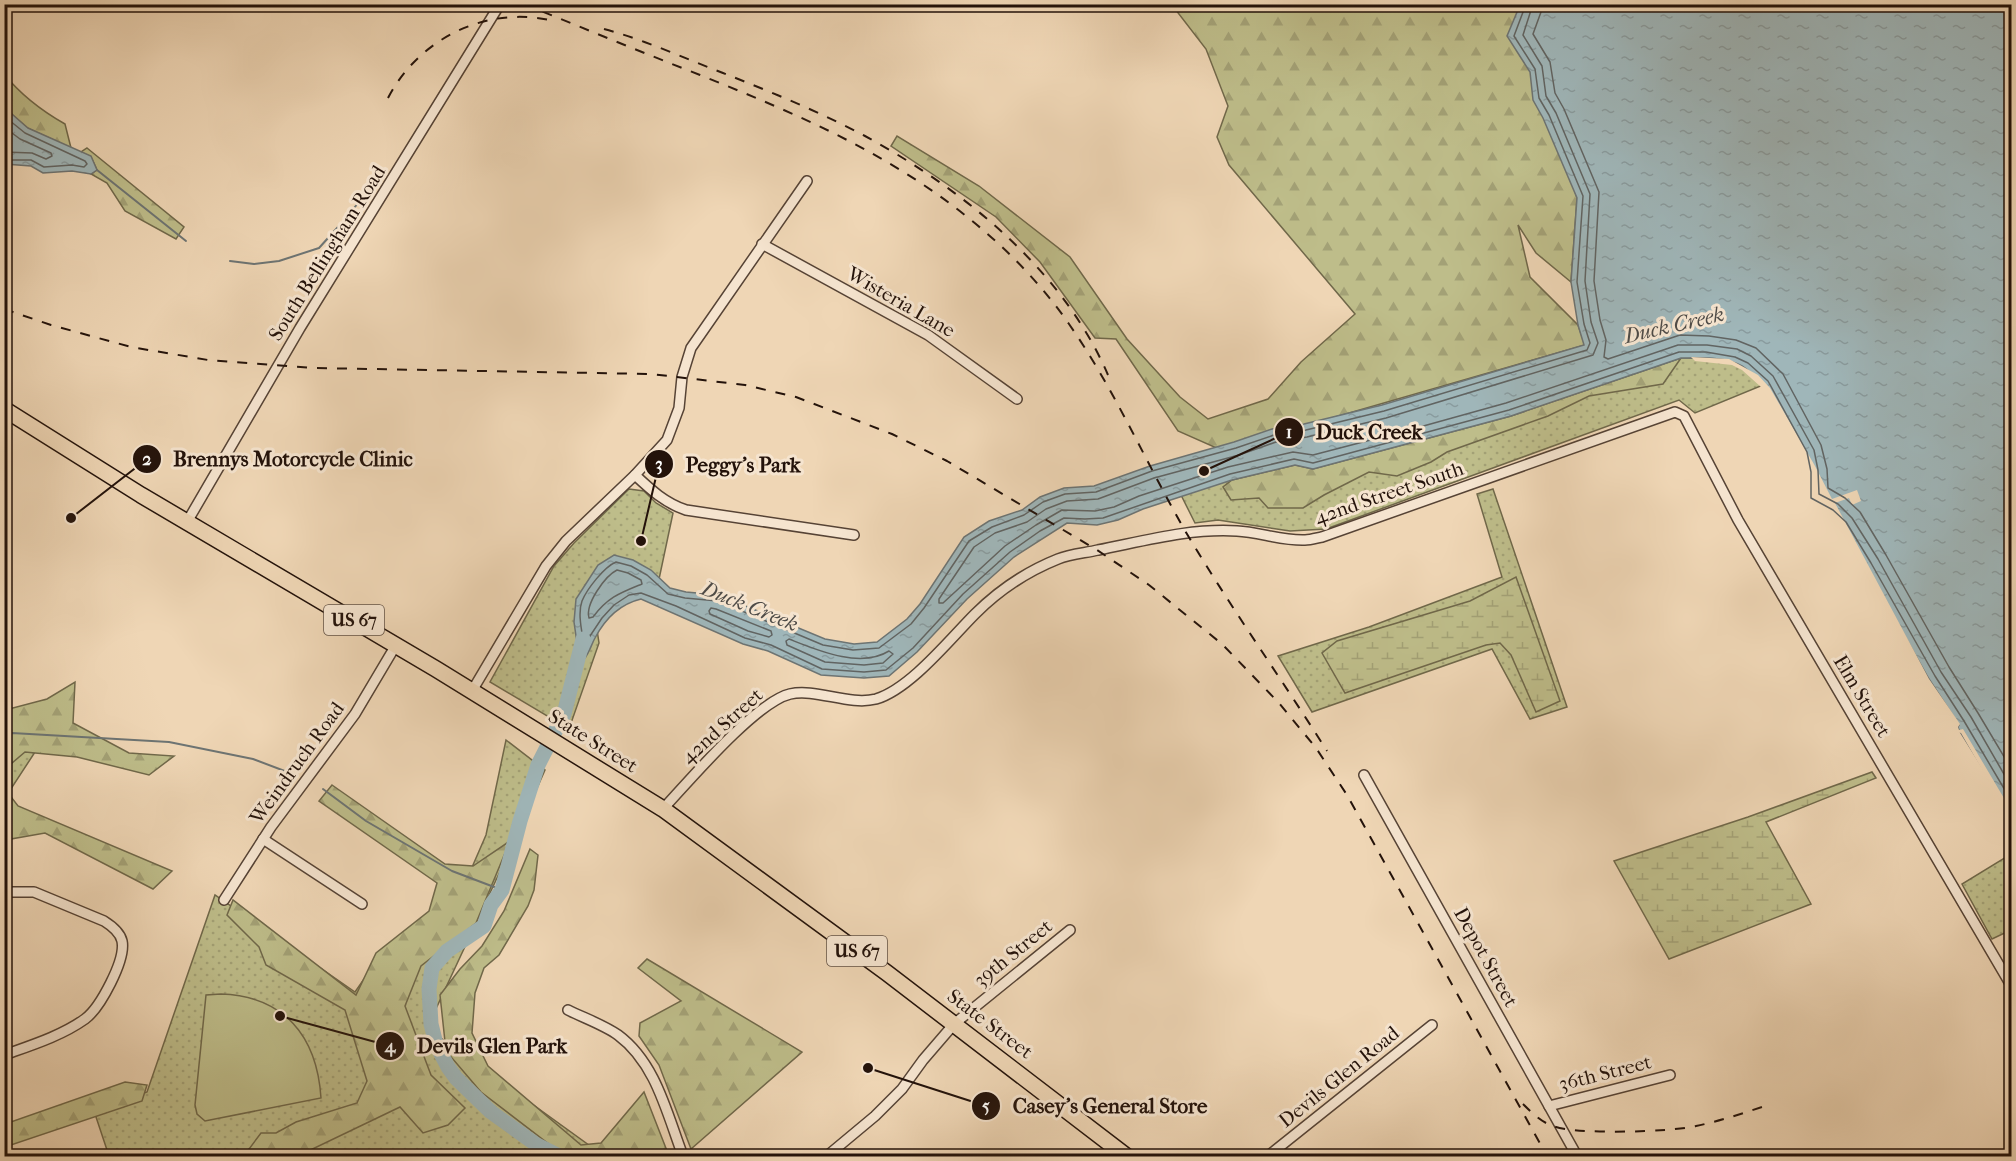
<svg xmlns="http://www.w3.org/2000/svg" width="2016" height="1161" font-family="'IM FELL French Canon',serif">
  <defs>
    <pattern id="grass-dots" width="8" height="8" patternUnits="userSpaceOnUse" patternTransform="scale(1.5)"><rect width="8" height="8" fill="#bebd8a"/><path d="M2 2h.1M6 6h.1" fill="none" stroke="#a3a176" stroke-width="1.8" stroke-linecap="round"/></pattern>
    <pattern id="forest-firs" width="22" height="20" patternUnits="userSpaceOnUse" patternTransform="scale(1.5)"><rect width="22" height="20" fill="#bebd8a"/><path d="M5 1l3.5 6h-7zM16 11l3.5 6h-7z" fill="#a3a176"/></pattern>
    <pattern id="wetland-marsh" width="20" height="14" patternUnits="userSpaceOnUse" patternTransform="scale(1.5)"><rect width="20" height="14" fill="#bebd8a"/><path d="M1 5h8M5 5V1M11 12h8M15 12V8" fill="none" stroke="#a3a176"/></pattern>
    <pattern id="water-ripples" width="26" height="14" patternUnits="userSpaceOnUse" patternTransform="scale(1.5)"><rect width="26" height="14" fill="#9fb6b9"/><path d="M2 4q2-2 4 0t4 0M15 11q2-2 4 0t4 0" fill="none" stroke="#899b9e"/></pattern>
  </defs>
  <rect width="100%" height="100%" fill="#efd6b5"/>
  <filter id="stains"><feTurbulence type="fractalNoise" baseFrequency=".00333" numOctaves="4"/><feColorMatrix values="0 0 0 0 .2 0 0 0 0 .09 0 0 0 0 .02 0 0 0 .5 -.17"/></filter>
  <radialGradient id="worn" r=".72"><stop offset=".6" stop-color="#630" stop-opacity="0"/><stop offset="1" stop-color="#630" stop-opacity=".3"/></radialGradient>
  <!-- grass -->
  <g fill="url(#grass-dots)" stroke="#70684a" stroke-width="1.5">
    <path d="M1585,345L1644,371L1681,358H1706L1733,362L1744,367L1763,385L1695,413L1679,400L1326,529L1290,531L1218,520L1195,523L1169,471Z"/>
    <path d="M629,489L644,491L656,503L673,513L658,584L593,603L599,643L569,729L490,682L554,566L574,543Z"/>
    <path d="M1493,489L1567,707L1530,719L1492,649L1312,712L1278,656L1369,627L1502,577L1477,494Z"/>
    <path d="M5,731L37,749L5,798Z"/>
    <path d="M506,740L545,770L504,863L427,1028L604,1156H109L94,1111L147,1092L215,895L355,992L380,956L463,888L486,835Z"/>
    <path d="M2011,854V930L1992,939L1962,884Z"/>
  </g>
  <!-- forest -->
  <g fill="url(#forest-firs)" stroke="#70684a" stroke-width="1.5">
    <path d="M1172,5H1520L1577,198L1571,282L1536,253L1518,225L1530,277L1578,325L1585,345L1221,450L1178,431L1116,339L1095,338L1040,262L996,217L891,146L897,136L979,186L1070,257L1127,339L1180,397L1208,419L1268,399L1301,362L1355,314L1229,165L1217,137L1228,106L1206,49Z"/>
    <path d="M4,74C21,95 42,111 65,124L71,148L27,128L5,108Z"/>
    <path d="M87,148L184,227L176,239L125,211L107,183L91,174L97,170L91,157L81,152Z"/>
    <path d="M1681,358L1663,384L1589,396L1548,416L1447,452L1431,462L1397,476L1369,472L1324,495L1303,508H1268L1259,498L1231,500L1223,487L1232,480L1295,465L1313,469L1511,416Z"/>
    <path d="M75,682L73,723L129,753L174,756L149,775L77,757L25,752L5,769V710L47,699Z"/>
    <path d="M332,785L445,864L473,866L510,841L476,923L421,966L405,1006L431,1075L465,1108L448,1125L423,1133L400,1107L298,1156H252L249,1149L261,1133H276L296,1122L357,1103L367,1081L345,1010L266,965L259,947L227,915L233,900L356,995L376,953L429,911L437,883L319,801Z"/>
    <path d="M5,789L18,806L172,871L153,889L45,833L5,840Z"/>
    <path d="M530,849L538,855L534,890L528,906L499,955L484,968L475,993L472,1033L488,1066L581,1145L601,1143L644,1092L669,1156H571L558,1151L481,1092L446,1051L440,995L460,969L482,946L504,911Z"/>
    <path d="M647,959L802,1052L691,1149L659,1065L639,1036L640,1023L681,1001L638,968Z"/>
    <path d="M125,1082L147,1085L142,1101L5,1147V1124Z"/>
  </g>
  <!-- wetland -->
  <g fill="url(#wetland-marsh)" stroke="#70684a" stroke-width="1.5">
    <path d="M1516,577L1560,701L1536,712L1511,655L1500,643L1486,645L1345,693L1322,653L1337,641L1470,601Z"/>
    <path d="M1872,772L1876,778L1766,822L1811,904L1669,959L1614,861L1748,817Z"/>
  </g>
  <!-- pitch -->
  <path fill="#bebd8a" stroke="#70684a" stroke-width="1.5" d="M221,994C284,996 317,1036 321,1098L205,1121L197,1114L195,1105L206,995Z"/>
  <!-- water -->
  <g fill="url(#water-ripples)" stroke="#6d7473" stroke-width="1.5">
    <path d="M1550,4L2011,5V813L1959,730L1958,727L1959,725L1929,679L1763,386C1757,379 1750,371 1742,366C1725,356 1700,358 1681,358L1511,416L1313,469L1295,465L1232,480L1143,509L1118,520L1097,525L1067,523L1014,557L967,599L917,652L889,676L864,678L821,675L768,651L743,644L641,599C620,604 605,619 595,638C591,645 590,652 584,659L579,657L574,622L576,599L598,565L614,555L633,560L651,570L670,588L686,592L719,595L825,639L854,644L877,642L907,619L920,604L964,537L989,521L1022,510L1040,497L1064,488L1094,486L1150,466L1234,442L1272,429L1304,424L1382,405L1584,345L1578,325L1571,282L1577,198L1543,118L1533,100L1530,72L1507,36L1520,5Z"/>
    <path d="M5,108L28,128L91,156L97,170L91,174L72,171L43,173L31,166L5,164Z"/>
  </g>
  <!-- pier -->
  <path fill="#efd6b5" d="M1691,357L1729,359L1758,375L1770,388L1815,466L1832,499L1857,490L1861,501L1852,505L1849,498L1835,503L1929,679L1960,724L1958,727L1959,730L1963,729L2011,810L2012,816L2002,804L1961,733L1957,732L1956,725L1927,681L1839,527L1828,518L1807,507L1803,501L1802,473L1798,456L1761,387L1742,370L1732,365L1695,361Z"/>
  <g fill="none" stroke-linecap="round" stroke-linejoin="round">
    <!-- shore -->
    <g stroke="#616462" stroke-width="1.5">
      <path d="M1526,4L1514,36L1535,69L1539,98L1549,115L1583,196L1577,282L1584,324L1590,343L1587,350L1384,411L1306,430L1274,435L1236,448L1152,471L1096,492L1065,494L1043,502L1024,515L992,527L969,541L924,608L911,624L879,648L853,650L823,645L718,601L685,598L668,594L647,575L631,566L616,562C604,567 587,589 582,601C578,612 581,627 583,639H588L602,618L614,605L629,595L641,593L676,606L745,638L771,645L822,669L864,672L886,670L913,648L963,594L1010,552L1040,531L1064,518L1085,519L1103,518L1230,474L1294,459L1313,463L1509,410L1679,352H1706L1735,357L1748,363L1768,381L1807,452L1811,472V498L1833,510L1846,522L1871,563L1935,676L1964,721L2012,802"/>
      <path d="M1533,4L1523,35L1542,66L1546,96L1556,113L1590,194L1585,281L1591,322L1598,343L1593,355L1386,418L1307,437L1276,442L1239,455L1154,478L1098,499L1067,501L1046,509L1027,522L995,533L974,547L939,599V603H943L1005,546L1036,525L1062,510L1095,511L1114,507L1139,496L1228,467L1293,452L1313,455L1409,430L1506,403L1678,345H1707L1737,349L1751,356L1773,376L1814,450L1818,470L1819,494L1838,504L1852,518L1878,559L1941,672L1971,717L2012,788"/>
      <path d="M1542,4L1541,12L1533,34L1550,62L1555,93L1564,109L1599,192L1594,281L1600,320L1606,340L1604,357L1608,359L1680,335L1709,336L1736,340L1756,348L1783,374L1821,445L1827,469L1828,488L1845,498L1860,512L1886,555L1949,667L1978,713L2012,770"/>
      <path d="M4,116L25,133L85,161L87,164L84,167L72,165L44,167L31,160H4"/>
      <path d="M4,127L20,139L51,153L52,156L46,159L32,153L4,152"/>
      <path d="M617,570L628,573L641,580L642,584C620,593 608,597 593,617L589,618C585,604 605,576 617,570Z"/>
      <path d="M711,608L716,609L771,631L772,635L769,637L748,631L710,614L709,611Z"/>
      <path d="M789,639C817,650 860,669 889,651L893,654L883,663L864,665L825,662L787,645L786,641Z"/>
    </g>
    <!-- stream -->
    <g stroke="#6d7473" stroke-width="2">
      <path d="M97,170L186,241"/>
      <path d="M230,261L254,264L279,261L319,248L347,217L362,198"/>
      <path d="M4,735L12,733L169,742L253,759L290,773"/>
      <path d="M323,789L366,821L452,871L502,890"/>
    </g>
    <!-- river -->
    <path stroke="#9fb6b9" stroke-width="15" d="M559,1156L537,1145L491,1112L456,1078L448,1067L436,1044L431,1024L429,989L432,968L447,951L484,926L491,905L502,890L520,821L538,765L564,714L583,639"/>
    <defs>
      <g id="street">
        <path d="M762,244L928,335L1017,399"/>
        <path d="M635,475C651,490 665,503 686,510L854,535"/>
        <path d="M187,522L300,328L500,4"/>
        <path d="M472,691L546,566L566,541L635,475L667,440L679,408L682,377L691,348L807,181"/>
        <path d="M1364,775L1577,1156"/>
        <path d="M663,809C689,781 756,702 790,694C816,688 849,706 876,699C910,689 950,639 975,614C998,591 1028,571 1058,559C1070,554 1085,553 1098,550C1144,541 1190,528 1237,531C1259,532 1282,541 1305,540C1310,540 1317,538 1322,537L1675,412L1684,416L1738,520L2012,987"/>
        <path d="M263,839L362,904"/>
        <path d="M4,892H34L104,921C112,926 120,932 122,941C126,960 100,1008 85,1019C61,1036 32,1045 4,1055"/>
        <path d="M224,900L271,827L355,714L396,645"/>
        <path d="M568,1010C584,1018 604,1025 618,1035C656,1063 667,1114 683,1156"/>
        <path d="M1549,1106L1670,1075"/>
        <path d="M827,1156L875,1116L902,1089L923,1060L954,1024L1070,930"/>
        <path d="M1268,1156L1432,1025"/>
      </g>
      <path id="primary" d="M4,409L141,495L436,669L663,809L887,973L1126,1156"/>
    </defs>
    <!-- street casing -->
    <use href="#street" stroke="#564335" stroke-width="12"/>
    <!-- primary casing -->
    <use href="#primary" stroke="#23120a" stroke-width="18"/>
    <!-- street -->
    <use href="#street" stroke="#f5e4cf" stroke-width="9"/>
    <!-- primary -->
    <use href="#primary" stroke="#efd6b5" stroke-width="15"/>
    <!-- rail -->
    <g stroke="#23120a" stroke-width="2" stroke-dasharray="10 10" stroke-linecap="butt">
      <path d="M524,4C583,28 641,52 700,75C797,114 889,153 971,220C1008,250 1042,285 1069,324C1115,390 1147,465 1187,534C1231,608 1281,678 1327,751"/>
      <path d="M604,29C645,40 684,58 723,73C771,92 820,112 865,136C964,190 1063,270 1108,375"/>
      <path d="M388,98C418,40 484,6 549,20"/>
      <path d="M4,309L51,325L131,347L208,360L315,368L651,374L745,385L796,397L892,434L947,461L1097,550L1149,585L1222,644L1279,703L1316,748L1347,795L1547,1156"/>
      <path d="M1523,1104C1532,1113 1541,1122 1553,1126C1575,1135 1671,1132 1696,1126C1720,1121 1744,1113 1768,1105"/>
    </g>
  </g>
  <g text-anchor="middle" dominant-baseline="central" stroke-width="6" stroke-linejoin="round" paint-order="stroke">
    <!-- shield labels -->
    <g fill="#f5e4cf" stroke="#625145" stroke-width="1.5">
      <rect x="324" y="605" width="60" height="30" rx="4.5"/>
      <rect x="827" y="936" width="60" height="30" rx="4.5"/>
    </g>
    <g font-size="18" font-weight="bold" fill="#23120a">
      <text x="354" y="620">US 67</text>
      <text x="857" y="951">US 67</text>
    </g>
    <!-- street labels -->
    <g font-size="20" fill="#23120a" stroke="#f5e4cf">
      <text transform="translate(327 253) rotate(-58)">South Bellingham Road</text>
      <text transform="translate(901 302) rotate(30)">Wisteria Lane</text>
      <text transform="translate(1389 493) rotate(-19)">42nd Street South</text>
      <text transform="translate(1862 696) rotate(59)">Elm Street</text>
      <text transform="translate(722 726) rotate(-42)">42nd Street</text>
      <text transform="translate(593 741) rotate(32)">State Street</text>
      <text transform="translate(297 763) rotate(-54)">Weindruch Road</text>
      <text transform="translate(1013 953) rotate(-39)">39th Street</text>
      <text transform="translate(1486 957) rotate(61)">Depot Street</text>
      <text transform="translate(990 1024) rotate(37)">State Street</text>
      <text transform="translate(1605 1073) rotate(-14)">36th Street</text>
      <text transform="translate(1339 1077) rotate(-39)">Devils Glen Road</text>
    </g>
    <!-- water labels -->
    <g font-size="21" font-style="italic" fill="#4e4b47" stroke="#f5e4cf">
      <text transform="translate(1674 325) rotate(-13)">Duck Creek</text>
      <text transform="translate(750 606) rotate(22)">Duck Creek</text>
    </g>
  </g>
  <!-- callouts -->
  <path fill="none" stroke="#23120a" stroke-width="2" d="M1204 471L1289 432M71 518L147 459M641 541L659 464M280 1016L390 1046M868 1068L986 1106"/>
  <g fill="#23120a" stroke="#f5e4cf" stroke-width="2">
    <circle cx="1204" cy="471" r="6"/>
    <circle cx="71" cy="518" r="6"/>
    <circle cx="641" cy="541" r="6"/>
    <circle cx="280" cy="1016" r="6"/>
    <circle cx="868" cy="1068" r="6"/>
    <circle cx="1289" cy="432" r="15"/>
    <circle cx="147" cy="459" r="15"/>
    <circle cx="659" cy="464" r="15"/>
    <circle cx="390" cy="1046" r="15"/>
    <circle cx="986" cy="1106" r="15"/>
  </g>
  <g font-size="18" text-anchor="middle" font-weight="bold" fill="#fff">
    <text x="1289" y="438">1</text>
    <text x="147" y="465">2</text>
    <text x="659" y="470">3</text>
    <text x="390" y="1052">4</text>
    <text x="986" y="1112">5</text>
  </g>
  <g font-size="21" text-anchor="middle" font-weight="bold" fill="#23120a" stroke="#f5e4cf" stroke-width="6" stroke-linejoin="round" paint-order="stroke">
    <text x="1369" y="439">Duck Creek</text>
    <text x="293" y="466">Brennys Motorcycle Clinic</text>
    <text x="743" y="472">Peggy's Park</text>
    <text x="492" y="1053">Devils Glen Park</text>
    <text x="1110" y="1113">Casey's General Store</text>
  </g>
  <!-- margin -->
  <rect width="2016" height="1161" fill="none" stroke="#efd6b5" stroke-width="24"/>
  <rect x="6" y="6" width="2004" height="1149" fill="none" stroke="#23120a" stroke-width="3"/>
  <rect x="12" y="12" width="1992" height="1137" fill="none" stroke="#23120a" stroke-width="1.5"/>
  <rect width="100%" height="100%" filter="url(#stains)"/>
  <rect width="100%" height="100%" fill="url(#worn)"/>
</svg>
